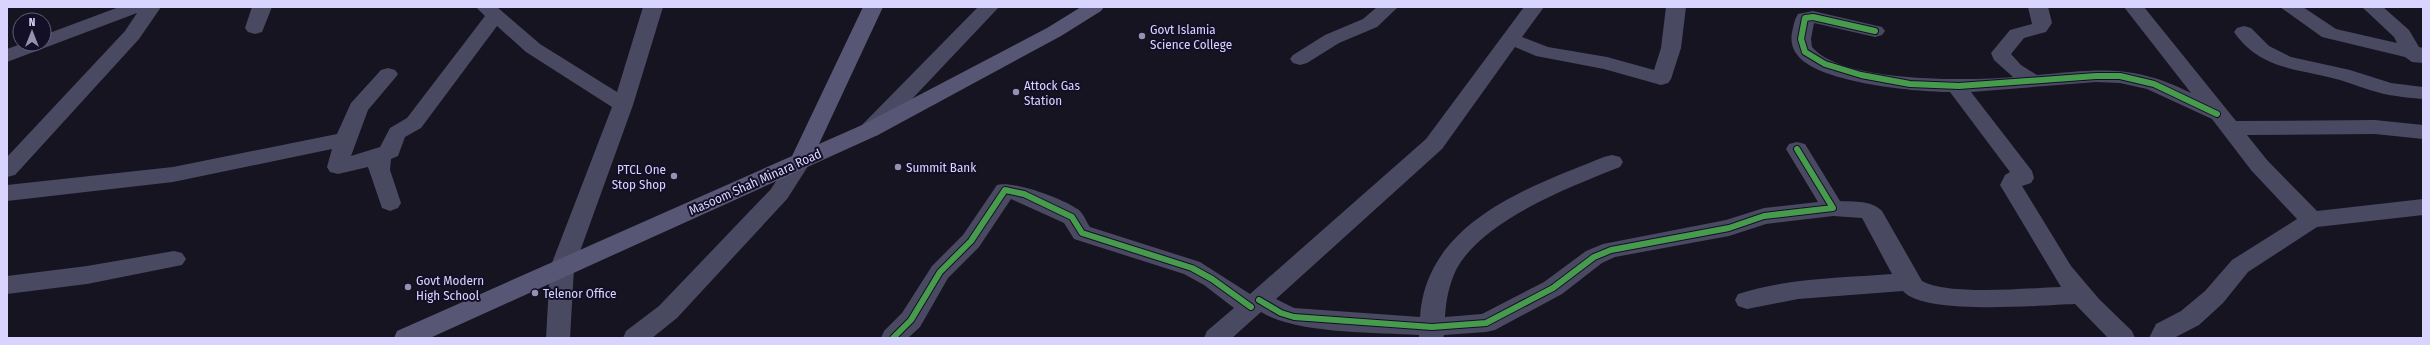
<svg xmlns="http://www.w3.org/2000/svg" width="2430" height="345" font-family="'Fira Sans Condensed',sans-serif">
  <rect width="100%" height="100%" fill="#161421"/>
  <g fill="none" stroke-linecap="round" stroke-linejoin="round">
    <!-- street -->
    <g fill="#4a4962" fill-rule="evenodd">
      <path d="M119,7H161L139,39L15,175L7,177V157L125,31L137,13L7,62V49L21,44H44V35Z"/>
      <path d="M252,7H272L262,32L255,34L248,32L245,28Z"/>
      <path d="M476,7H497L540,44L617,92L643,7H663L633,105L574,268L570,338H546L550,268L612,107L526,52L497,26L421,128L405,137L398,156L391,159L390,170L401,203L398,208L390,211L382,208L368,167L338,174L330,172L327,167L332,149L173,182L7,201V185L173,167L337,134L351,103L381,70L388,68L395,70L398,74L395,78L368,110L351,156L380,147L390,128L407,118L485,16Z"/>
      <path d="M978,7H999L878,135L870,137L862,135L859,130L862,125Z"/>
      <path d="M1377,7H1398L1377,27L1339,43L1307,63L1300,65L1293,63L1290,59L1293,55L1325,35L1363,19Z"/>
      <path d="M1524,7H1544L1522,37L1548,47L1607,57L1654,70L1661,48L1666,7H1686L1681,48L1671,79L1668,83L1661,85L1604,69L1536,56L1515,47L1442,149L1276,299L1294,308L1420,317C1426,222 1529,187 1604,157L1612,155L1620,157L1623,162L1620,167C1570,187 1482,220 1456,270C1449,285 1446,300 1445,317L1482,314L1544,282L1586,251L1603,244L1726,220L1764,208L1818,202L1786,149L1789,144L1797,142L1805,144L1840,201C1855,202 1871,200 1882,211L1922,281C1950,296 2027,288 2061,287L2000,185L2005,175L2010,172L1950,92C1916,92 1822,83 1799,57C1791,48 1790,39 1793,28C1794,23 1795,18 1798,14L1813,11L1882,27L1885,31L1882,35L1875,37L1814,23L1811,39L1812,47C1842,83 1969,81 2013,77L1994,60L1991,53L2010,30L2032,24L2028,7H2048L2052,23L2046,32L2024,38L2011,54L2021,65L2037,75C2099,69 2134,64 2191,93L2124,7H2144L2236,121L2375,120L2423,125V139L2375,134L2247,135L2267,160L2317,211L2423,199V215L2317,227L2248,272L2223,303L2199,325L2174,338H2149L2156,324L2181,311L2205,291L2232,260L2297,219L2251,170L2212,119L2147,89L2120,83L2096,82L1971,92L2032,171L2034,178L2031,183L2022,186L2071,266L2099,299L2132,331L2135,338H2108L2075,304C2042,305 1924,316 1903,291L1798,299L1747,309L1738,306L1735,300L1738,294C1788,278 1841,278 1892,274L1862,218L1833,216L1766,224L1729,236L1615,257L1602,263L1562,294L1495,330L1486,332L1444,335L1443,338H1419V335C1374,332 1297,334 1261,312L1232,338H1204L1207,331L1234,308L1204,285L1184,274L1074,239L1064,223L1011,199L979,247L948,278L920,327L908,338H881L884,331L902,313L932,266L963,235L997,185C1013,180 1067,200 1080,211C1084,215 1087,223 1090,227L1200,262L1250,294L1426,139Z"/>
      <path d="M2280,7H2303L2336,29L2397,43L2394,37L2362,7H2383L2409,30L2419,47L2423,48V63L2412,62L2405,57L2322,37Z"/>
      <path d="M2244,26L2251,28L2269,46L2291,57L2350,70L2391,83L2423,87V99C2412,98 2401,97 2389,95C2373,92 2356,85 2340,80C2299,68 2261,71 2234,32L2237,28Z"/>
      <path d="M801,153L809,155L812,160L787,199L677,318L652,338H623L626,331L659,306L771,189L793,155Z"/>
      <path d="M174,251L182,253L186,259L182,265L87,284L7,294V276L87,266Z"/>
    </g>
    <!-- secondary -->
    <path fill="#575674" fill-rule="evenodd" d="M863,7H883L819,144L862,125L1047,28L1081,7H1104L1101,11L1061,36L878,135L430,338H394L397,331L792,156Z"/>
    <defs>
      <g id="cycleway">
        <path d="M1875,31L1813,17L1805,18L1801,39L1805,52L1825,64L1861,75L1910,84L1959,86L2096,76H2120L2154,84L2217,114"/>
        <path d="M1259,300L1281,313L1294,317L1432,327L1486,323L1553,288L1594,257L1611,250L1729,228L1764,216L1833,208L1797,149"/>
        <path d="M893,338L911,320L940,272L971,241L1005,190L1024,194L1072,217L1082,233L1192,268L1212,279L1251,307"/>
      </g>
    </defs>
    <!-- cycleway casing -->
    <use href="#cycleway" stroke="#130f26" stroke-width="8"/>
    <!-- cycleway -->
    <use href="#cycleway" stroke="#469c4c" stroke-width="6"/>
  </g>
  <!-- markers -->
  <g fill="#9591b1" stroke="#130f26" stroke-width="1.5">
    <circle cx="1142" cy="36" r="4"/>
    <circle cx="1016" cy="92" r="4"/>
    <circle cx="898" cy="167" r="4"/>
    <circle cx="674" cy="176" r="4"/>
    <circle cx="408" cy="287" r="4"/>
    <circle cx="535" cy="293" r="4"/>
  </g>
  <g text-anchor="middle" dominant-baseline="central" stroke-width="4" stroke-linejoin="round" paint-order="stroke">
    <!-- poi labels -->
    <g font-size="13" fill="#d9d4ff" stroke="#130f26" text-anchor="start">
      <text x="1150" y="29">Govt Islamia<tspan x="1150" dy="15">Science College</tspan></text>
      <text x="1024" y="85">Attock Gas<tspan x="1024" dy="15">Station</tspan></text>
      <text x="906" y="167">Summit Bank</text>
      <text x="666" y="169" text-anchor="end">PTCL One<tspan x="666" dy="15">Stop Shop</tspan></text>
      <text x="416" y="280">Govt Modern<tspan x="416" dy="15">High School</tspan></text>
      <text x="543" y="293">Telenor Office</text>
    </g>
    <!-- street labels -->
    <g font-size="13" fill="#d9d4ff" stroke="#130f26">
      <text transform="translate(755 182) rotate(-24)">Masoom Shah Minara Road</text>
    </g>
  </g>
  <!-- border -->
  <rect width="2430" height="345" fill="none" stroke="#d9d4ff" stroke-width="16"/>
  <!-- north arrow -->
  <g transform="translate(32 32)"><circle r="19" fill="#130f26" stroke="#625e7d"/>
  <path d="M0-3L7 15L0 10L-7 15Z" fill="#9591b1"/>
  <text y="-6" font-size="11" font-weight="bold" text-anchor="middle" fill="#d9d4ff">N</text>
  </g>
</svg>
